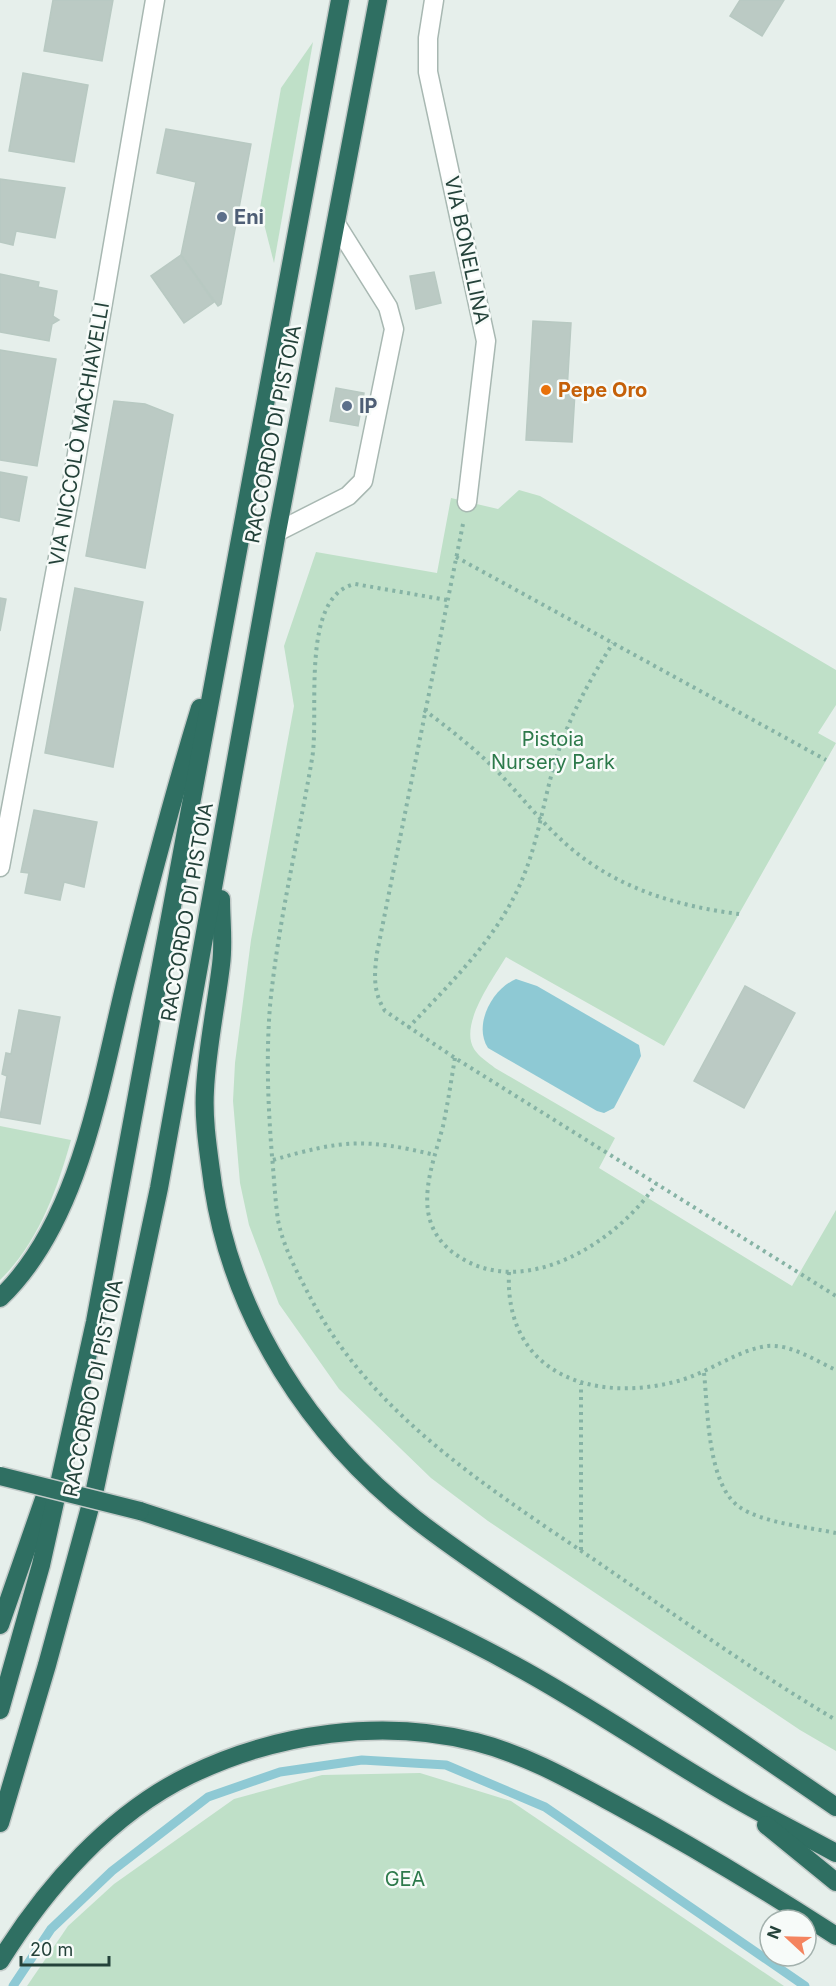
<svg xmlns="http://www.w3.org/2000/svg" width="836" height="1986" font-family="Inter,sans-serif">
  <rect width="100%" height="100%" fill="#e6efeb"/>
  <!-- green -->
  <g fill="#bfe0c8">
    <path d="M313,42L274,263L260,208L281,88Z"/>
    <path d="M519,490L540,496L836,670V705L818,733L836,743L664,1046L506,957C493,979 459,1024 474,1049C479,1057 488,1062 495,1068L615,1138L599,1168L792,1286L836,1210V1751L800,1730L488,1521L431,1478L339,1389L279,1304L249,1225L240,1183L233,1101L235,1063L251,940L294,706L284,646L316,552L437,573L451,498L498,509Z"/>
    <path d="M0,1126L71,1140C57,1190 38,1243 0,1280Z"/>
    <path d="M420,1773L511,1801L784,1986H27L68,1926L114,1884L234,1799L322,1775Z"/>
  </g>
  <!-- water -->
  <path fill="#8ec9d4" d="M516,979L537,986L639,1045L641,1056L637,1064L614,1108L604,1113L597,1111L488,1048C473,1025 492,989 516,979Z"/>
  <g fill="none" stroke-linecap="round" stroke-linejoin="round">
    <!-- stream -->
    <path stroke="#8ec9d4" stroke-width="9" d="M13,1986L51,1929L112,1871L208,1797L280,1772L362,1760L446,1765L545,1807L805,1986"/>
  </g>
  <!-- building -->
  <g fill="#bbcac4" stroke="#b8c9c2" stroke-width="1.5">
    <path d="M53,0H113L102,61L44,51Z"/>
    <path d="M740,0H784L762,36L730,16Z"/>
    <path d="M23,73L88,85L74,162L9,151Z"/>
    <path d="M166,129L251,144L221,304L218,306L181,255L196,182L157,173Z"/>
    <path d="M0,179L65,188L55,238L16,231L13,245L0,242Z"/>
    <path d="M181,255L214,302L184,323L151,276Z"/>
    <path d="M434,272L441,303L416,309L410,276Z"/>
    <path d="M0,274L39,282L38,287L57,291L53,316L59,320L52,324L49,341L0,332Z"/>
    <path d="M533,321L571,323L567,391L575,392L572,442L526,440Z"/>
    <path d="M0,350L56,359L37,466L0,460Z"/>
    <path d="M336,388L364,393L358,426L330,421Z"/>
    <path d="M114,401L145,404L173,415L145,568L86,556Z"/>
    <path d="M0,472L27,477L19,521L0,517Z"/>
    <path d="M75,588L143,602L113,767L45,753Z"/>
    <path d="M0,598L6,599L0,631Z"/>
    <path d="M34,810L97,822L84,887L64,882L60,900L25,893L29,873L21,872Z"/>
    <path d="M745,986L795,1013L744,1108L694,1081Z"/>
    <path d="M19,1010L60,1017L40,1124L0,1117L7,1076L2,1074L6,1053L11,1054Z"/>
  </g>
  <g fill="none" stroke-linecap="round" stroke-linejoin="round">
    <defs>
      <g id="minor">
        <path d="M434,0L428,38V72L486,341L467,502"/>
        <path d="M277,532L348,496L363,481L394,329L388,307L336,224"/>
        <path d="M0,867L72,483L155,0"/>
      </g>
      <g id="highway">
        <path d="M221,899C221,921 224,943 221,965C216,1007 207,1048 205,1090C203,1122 209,1155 213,1186C233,1318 310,1436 414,1518C466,1559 523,1594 577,1631C664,1689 750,1748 836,1807"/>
        <path d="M0,1298C82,1220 101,1078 128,972C150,883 173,796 200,708"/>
        <path d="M140,1511C268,1552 396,1600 514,1665C590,1706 661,1756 736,1799C769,1818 803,1835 836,1853"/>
        <path d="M0,1625L45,1496"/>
        <path d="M0,1710L41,1565L95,1322L340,0"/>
        <path d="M0,1823L47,1665L95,1489L159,1188L277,532L378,0"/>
        <path d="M766,1825L836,1882"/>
        <path d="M0,1961C46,1887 110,1814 190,1775C277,1733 382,1718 476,1742C527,1755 572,1781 618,1806C692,1846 765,1890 836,1936"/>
      </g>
    </defs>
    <!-- minor casing -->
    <use href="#minor" stroke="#a8b8b2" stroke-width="21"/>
    <!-- highway casing -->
    <use href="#highway" stroke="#c2cac8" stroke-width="21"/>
    <!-- path -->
    <g stroke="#86b3a5" stroke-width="4" stroke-dasharray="3 4.5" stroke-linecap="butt">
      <path d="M463,524L377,953C374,975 373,992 385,1011L455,1058L836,1296"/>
      <path d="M456,557L826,760"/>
      <path d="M447,600L355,584C299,596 320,715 312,759C298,841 278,923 270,1006C266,1056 268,1106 272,1156C274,1177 275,1199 278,1220C283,1246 296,1270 308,1293C373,1421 501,1495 615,1574C688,1624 760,1675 836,1720"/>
      <path d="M424,710C450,729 475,749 498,772C521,796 542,823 567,845C616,888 676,906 739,914"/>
      <path d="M408,1028C447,987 491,944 516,893C537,851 542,806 555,762C568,719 589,681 613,643"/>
      <path d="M455,1058C451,1081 448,1103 443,1126C436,1153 424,1183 428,1211C431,1232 443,1247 461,1258C528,1299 618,1241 656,1184"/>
      <path d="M273,1160C342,1140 365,1138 435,1155"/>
      <path d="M509,1272C504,1374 593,1404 678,1381C708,1373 739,1349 768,1346C791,1344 816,1361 836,1370"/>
      <path d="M704,1373C708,1409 707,1482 738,1506C761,1523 808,1527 836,1533"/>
      <path d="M581,1550V1384"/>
    </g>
    <!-- minor -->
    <use href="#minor" stroke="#fff" stroke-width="18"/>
    <!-- highway -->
    <use href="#highway" stroke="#2f6f62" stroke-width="18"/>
    <defs>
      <path id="highway-bridge" d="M0,1476L140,1511"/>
    </defs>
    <!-- highway-bridge casing -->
    <use href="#highway-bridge" stroke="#c2cac8" stroke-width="21" stroke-linecap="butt"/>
    <!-- highway-bridge -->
    <use href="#highway-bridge" stroke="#2f6f62" stroke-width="18"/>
  </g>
  <!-- markers -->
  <g fill="#5c6f8a" stroke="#f7fbf9" stroke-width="2">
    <circle cx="222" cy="217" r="6"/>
    <circle cx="347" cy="406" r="6"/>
  </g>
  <circle fill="#e8710a" stroke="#f7fbf9" stroke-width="2" cx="546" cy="390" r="6"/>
  <g text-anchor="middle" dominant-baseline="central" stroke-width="5" stroke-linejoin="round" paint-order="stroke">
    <!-- service labels -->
    <g font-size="20" font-weight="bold" fill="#4e5e75" stroke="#f7fbf9" text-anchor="start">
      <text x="234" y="217">Eni</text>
      <text x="359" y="406">IP</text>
    </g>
    <!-- street labels -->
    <g font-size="20" fill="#24423a" stroke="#f7fbf9">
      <text transform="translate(467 250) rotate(78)">VIA BONELLINA</text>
      <text transform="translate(79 434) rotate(-80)">VIA NICCOLÒ MACHIAVELLI</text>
      <text transform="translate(273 434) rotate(-79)">RACCORDO DI PISTOIA</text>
      <text transform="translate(187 912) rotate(-80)">RACCORDO DI PISTOIA</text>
      <text transform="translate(93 1388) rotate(-78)">RACCORDO DI PISTOIA</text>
    </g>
    <!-- food labels -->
    <g font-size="20" font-weight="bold" fill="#c56008" stroke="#f7fbf9" text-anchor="start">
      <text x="558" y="390">Pepe Oro</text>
    </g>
    <!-- park labels -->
    <g font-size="20" fill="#2d7a4b" stroke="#f7fbf9">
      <text x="553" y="739">Pistoia<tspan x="553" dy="23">Nursery Park</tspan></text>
      <text x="405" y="1879">GEA</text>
    </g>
  </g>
  <!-- north arrow -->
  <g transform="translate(788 1938) rotate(292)"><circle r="28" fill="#f7fbf9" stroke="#a3b1ad" stroke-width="1.5"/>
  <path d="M0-4.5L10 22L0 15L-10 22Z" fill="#f4845f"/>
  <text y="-9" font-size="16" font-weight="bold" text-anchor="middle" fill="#24423a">N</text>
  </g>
  <!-- scale -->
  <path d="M21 1956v9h88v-9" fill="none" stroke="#24423a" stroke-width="3"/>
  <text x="30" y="1956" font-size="18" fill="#24423a" stroke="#f7fbf9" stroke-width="4.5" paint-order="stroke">20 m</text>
</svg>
